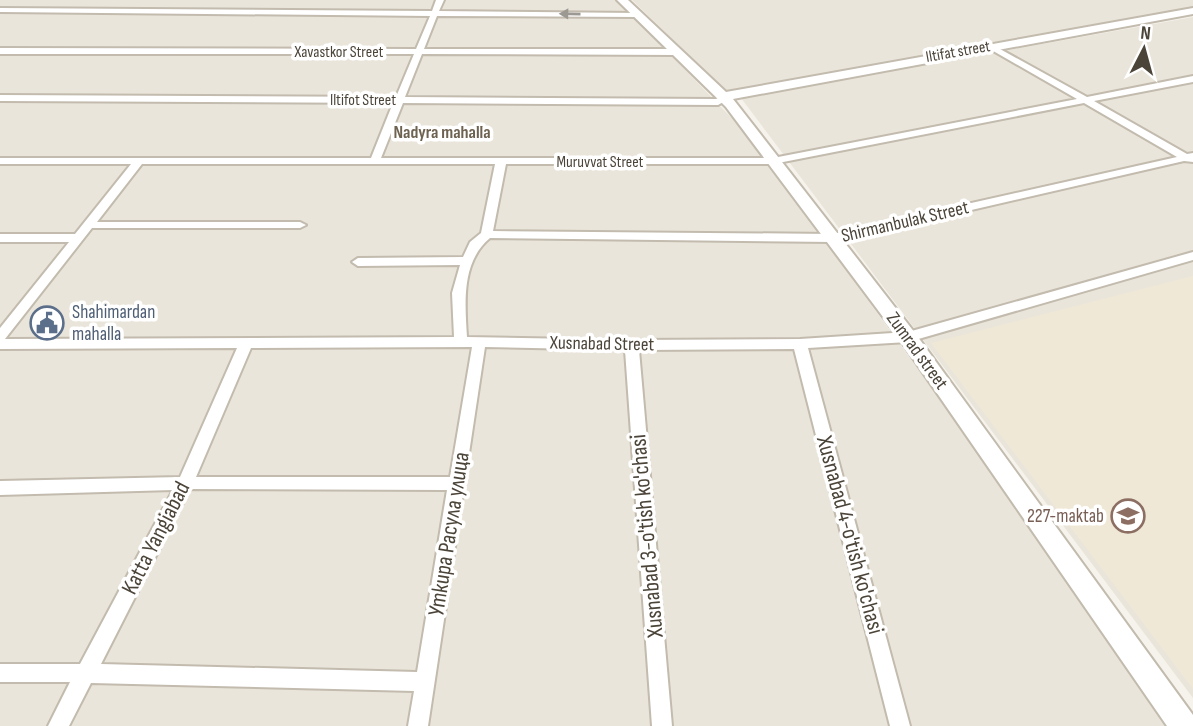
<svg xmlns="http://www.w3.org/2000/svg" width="1193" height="726" font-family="'Sofia Sans Condensed',sans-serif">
  <rect width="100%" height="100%" fill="#f6f3ec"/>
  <!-- residential -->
  <g fill="#eae5da">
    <path d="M0,0H618L748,135L1177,726H0Z"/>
    <path d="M632,0H1193V9L727,92Z"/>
    <path d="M1193,17V698L741,98Z"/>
  </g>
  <!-- education -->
  <path fill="#efe8d6" d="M1193,276V689L931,343Z"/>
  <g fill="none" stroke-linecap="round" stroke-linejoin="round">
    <defs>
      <path id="minor" d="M436,0H444L439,11L638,13L642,15L638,17L437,16L424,49H678L682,52L678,55L422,54L405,97L716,99L725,95L730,98L718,105L403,103L381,158H773L1077,99L988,48V44H991L1087,97L1193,76V82L1094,101L1187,154L1193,153V162L1184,161L833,242L490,238C461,262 465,303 467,337L632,340L800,339L908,332L1193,252V260L908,342L808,348L910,726H890L794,349L639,350L672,726H652L625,350L485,347L428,726H408L414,691L91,683L69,726H48L70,682H0V664H80L173,490L0,495V481L180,477L237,348L0,349V328L69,242H0V234H75L131,164H0V158H371L393,103L0,101V95L396,97L414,54H0V48L416,49L430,16L0,12V8L432,11ZM1084,103L1177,157L833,234L493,231L506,164H773ZM142,164H495L481,233L470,242L463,257L358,258L352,262L358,266L460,265L452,293L454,337L5,339L92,228H300L306,225L300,222H97ZM472,347L450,477H196L251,348ZM190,489L447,490L417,672L101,664Z"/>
      <path id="tertiary" d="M617,0H628L726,92L1193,8V14L733,99L915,333L1193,715V726H1167L901,341L726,107Z"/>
    </defs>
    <!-- minor casing -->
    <use href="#minor" stroke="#c2bbae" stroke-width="4"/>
    <!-- tertiary casing -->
    <use href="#tertiary" stroke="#c2bbae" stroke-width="4"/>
    <!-- minor -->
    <use href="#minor" fill="#fff" fill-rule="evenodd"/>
    <!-- tertiary -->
    <use href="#tertiary" fill="#fff" fill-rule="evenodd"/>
  </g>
  <!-- one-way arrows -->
  <defs><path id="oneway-solid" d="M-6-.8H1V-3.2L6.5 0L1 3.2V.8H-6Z" transform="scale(1.75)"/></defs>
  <use fill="#9c9892" href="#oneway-solid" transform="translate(570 14) rotate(-179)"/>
  <!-- icons -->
  <defs>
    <symbol id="civic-ring" viewBox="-11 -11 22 22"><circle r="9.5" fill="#fff" stroke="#5c6f8a" stroke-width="1.5"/><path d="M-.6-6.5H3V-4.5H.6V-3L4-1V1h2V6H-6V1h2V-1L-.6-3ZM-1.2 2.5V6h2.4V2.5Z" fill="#5c6f8a"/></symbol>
    <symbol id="school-ring" viewBox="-11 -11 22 22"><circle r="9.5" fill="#fff" stroke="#8d6e63" stroke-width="1.5"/><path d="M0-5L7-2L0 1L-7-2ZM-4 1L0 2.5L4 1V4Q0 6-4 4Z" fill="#8d6e63"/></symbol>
  </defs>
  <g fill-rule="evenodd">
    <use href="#civic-ring" x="28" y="304" width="38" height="38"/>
    <use href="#school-ring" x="1109" y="497" width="38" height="38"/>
  </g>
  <g text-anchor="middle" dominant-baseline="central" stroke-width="7" stroke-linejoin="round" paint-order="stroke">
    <!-- far-street labels -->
    <g font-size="16" fill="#4b4439" stroke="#fff">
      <text x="339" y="52">Xavastkor Street</text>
      <text transform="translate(958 52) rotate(-10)">Iltifаt street</text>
      <text x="363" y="100">Iltifot Street</text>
      <text x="600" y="162">Muruvvat Street</text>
    </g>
    <!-- far-neighbourhood labels -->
    <g font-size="18" font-weight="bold" fill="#6e6250" stroke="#fff">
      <text x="442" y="132">Nadyra mahalla</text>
    </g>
    <!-- street labels -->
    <g font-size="19" fill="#4b4439" stroke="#fff">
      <text transform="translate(905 222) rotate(-13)">Shirmаnbulak Street</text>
      <text transform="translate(602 344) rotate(1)">Xusnabad Street</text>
      <text transform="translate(917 351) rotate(54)">Zumrad street</text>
    </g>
    <!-- service labels -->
    <g font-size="19" fill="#4e5e75" stroke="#fff" text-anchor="start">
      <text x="72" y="312">Shahimardan<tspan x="72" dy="22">mahalla</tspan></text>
    </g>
    <!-- education labels -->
    <g font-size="19" fill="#785e54" stroke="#fff" text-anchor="end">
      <text x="1104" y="516">227-maktab</text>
    </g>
    <!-- near-street labels -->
    <g font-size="23" fill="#4b4439" stroke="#fff">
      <text transform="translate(449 534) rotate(-81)">Уткира Расула улица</text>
      <text transform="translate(850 535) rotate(75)">Xusnabad 4-o'tish ko'chasi</text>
      <text transform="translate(647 536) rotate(-95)">Xusnabad 3-o'tish ko'chasi</text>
      <text transform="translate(156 538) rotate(-63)">Katta Yangiabad</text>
    </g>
  </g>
  <!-- north arrow -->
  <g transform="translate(1144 49) rotate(6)" stroke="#ffffff" stroke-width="5" paint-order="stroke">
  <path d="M0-5L12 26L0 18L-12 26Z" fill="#4b4439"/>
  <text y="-10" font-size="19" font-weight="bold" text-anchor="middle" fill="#4b4439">N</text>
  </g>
</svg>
